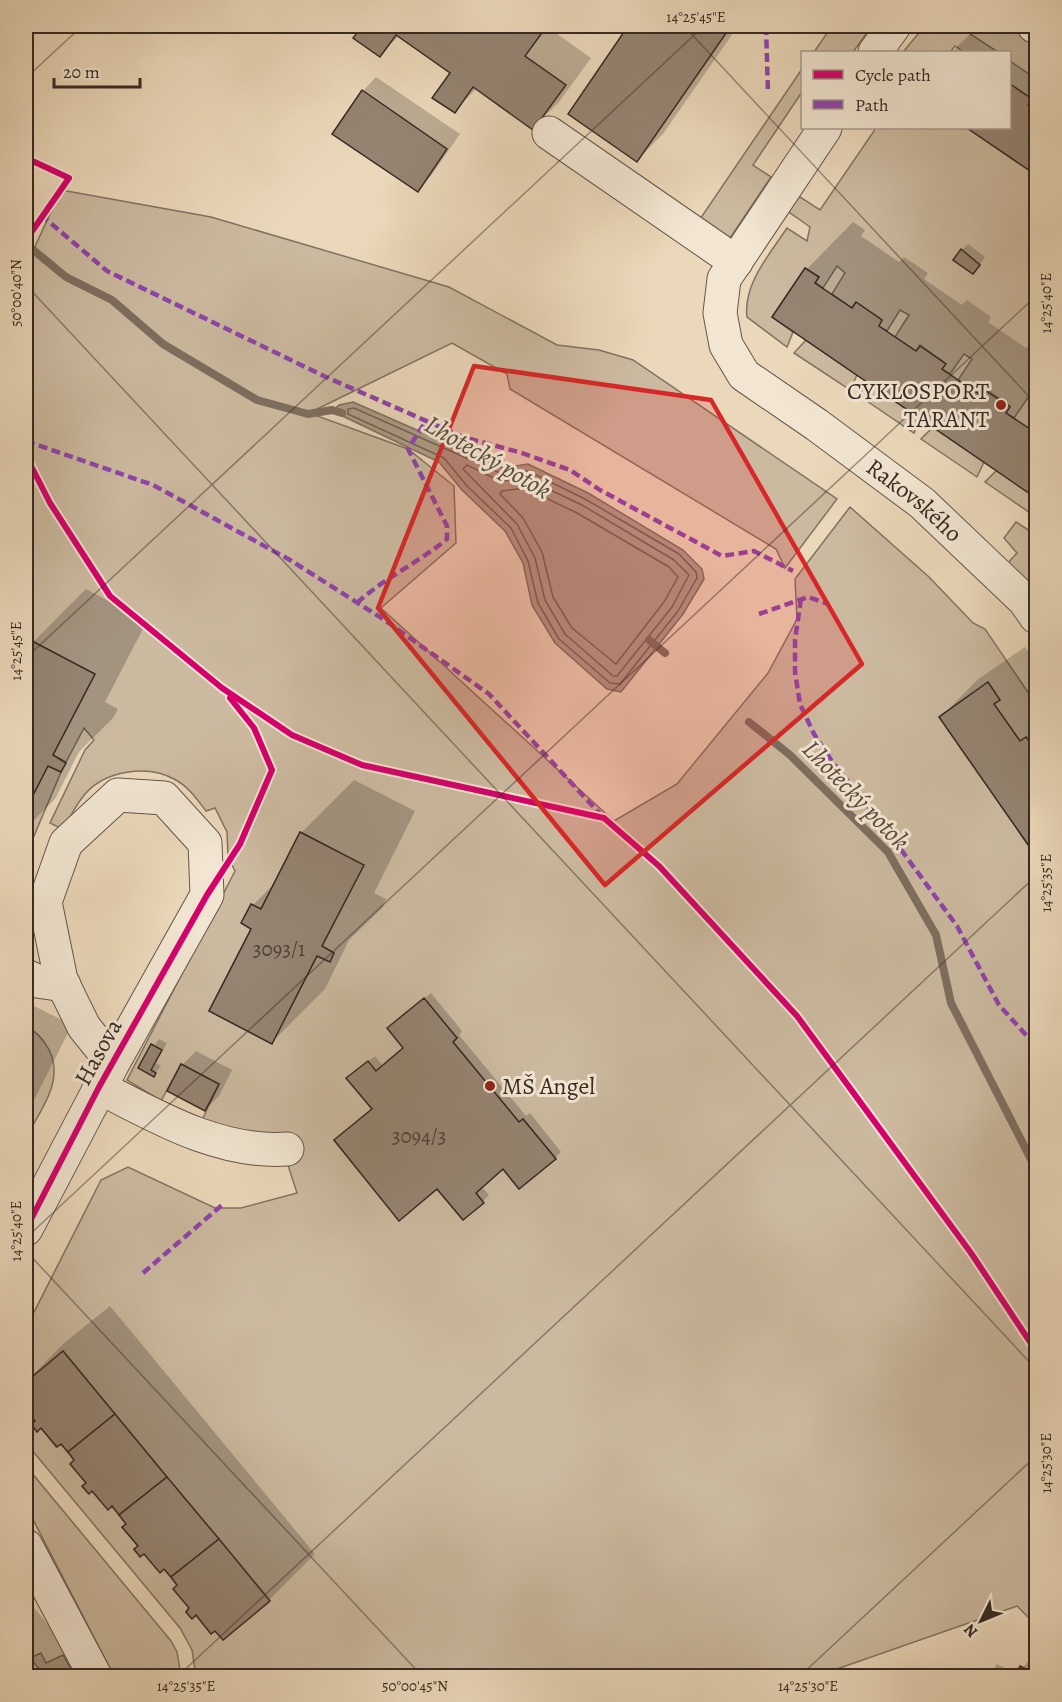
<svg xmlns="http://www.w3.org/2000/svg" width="1062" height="1702" font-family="Alegreya,serif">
  <rect width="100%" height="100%" fill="#ebd8ba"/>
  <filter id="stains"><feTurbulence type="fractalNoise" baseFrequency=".00333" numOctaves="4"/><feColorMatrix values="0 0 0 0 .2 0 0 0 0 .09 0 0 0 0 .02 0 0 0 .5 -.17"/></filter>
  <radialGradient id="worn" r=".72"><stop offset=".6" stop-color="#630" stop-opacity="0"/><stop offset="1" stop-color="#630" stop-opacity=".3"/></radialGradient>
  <!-- green -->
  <g fill="#ccbaa0" stroke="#827262" stroke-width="1.5" fill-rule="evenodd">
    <path d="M832,26H872L853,52H814Z"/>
    <path d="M931,26H958L998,52H964L955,46L950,52H903L918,34Z"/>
    <path d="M1010,61L1036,79V110L1028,105L1031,99L1010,84Z"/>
    <path d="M802,69V92L753,165L771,177L728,241L698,222Z"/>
    <path d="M876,128H967L1036,175V401L1029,396L1014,418L1006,413L1010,406L984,388L979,394L958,380L972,359L964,354L950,374L942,369L945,363L920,345L916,351L895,337L909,315L900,310L887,331L878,326L882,320L856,302L852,308L832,294L845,273L837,266L823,288L815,282L819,277L805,268L772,317L793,332L787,347L747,317C743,284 770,254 787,228L807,241L810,227L786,210L797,195L820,210ZM961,250L980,265L973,274L953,260Z"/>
    <path d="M61,190L211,217L449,287L557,345L599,350L633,360L837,499L785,568L776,549L510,389L507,374L452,343L309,413L408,449L454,486L456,543L381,608L614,821L677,784L768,673L797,619L795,579L850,507L929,577L973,623L985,629L1036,704V751L1026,737L1020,741L994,704L1000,700L988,682L939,717L1036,856V1625L1017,1606L817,1676H196L192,1650L180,1628L26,1443V1409L35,1421L31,1424L37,1431L41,1428L56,1447L61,1444L74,1460L86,1483L82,1486L88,1493L92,1491L108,1509L112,1506L126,1524L122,1527L138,1546L134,1550L140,1556L144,1554L160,1572L164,1569L177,1585L189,1608L186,1612L191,1618L196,1615L211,1634L215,1631L223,1640L269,1602L63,1351L26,1382V1328L101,1180L128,1167L215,1208H241L297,1193L287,1162L234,1130L202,1120L219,1084L181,1064L161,1101L127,1080L235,871L228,857L227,832L215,808L206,811C197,799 188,786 174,779C147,764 105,771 85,794C76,805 69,818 64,830L50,823L85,750L94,740L84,728L66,762L53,755L94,674L32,641L26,653V451L30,452L26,438V266ZM300,832L363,865L322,946L334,953L330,961L317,956L272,1043L209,1011L251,929L242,923L251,904L261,909ZM457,1038L453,1042L519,1122L523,1119L556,1159L519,1189L503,1169L476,1193L463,1220L437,1189L399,1220L334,1140L372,1109L347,1078L376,1071L403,1048Z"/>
    <path d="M806,340L857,375L850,390L794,353Z"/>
    <path d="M869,384L920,418L914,433L858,395Z"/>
    <path d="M933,427L984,462L977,477L921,439Z"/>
    <path d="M997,470L1036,497V517L985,482Z"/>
    <path d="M1016,522L1036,535V600L1007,564L1017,553L1004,538Z"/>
    <path d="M48,765L61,772L26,855V808Z"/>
    <path d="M26,1026C35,1031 43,1039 48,1048C66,1080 40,1110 26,1138Z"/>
    <path d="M26,1466L171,1641L177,1652L181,1676H114L26,1506Z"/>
    <path d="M41,1653L46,1663L63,1655L75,1676H45L30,1658Z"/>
  </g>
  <!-- water -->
  <path fill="#ae9c87" stroke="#7e6e5f" stroke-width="1.5" d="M353,402L503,468L528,464L588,493L683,550L702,569L704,579L683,614L621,692L607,689L555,643L532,605L523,563L505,531L462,490L439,462L332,411L339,405Z"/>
  <!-- shadow -->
  <g fill="#0003">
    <path d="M364,26H553L550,29L591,58L559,102L533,128L477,88L454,111L452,73L399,36L380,55L355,38Z"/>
    <path d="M630,26H738L663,134L637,160L570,114Z"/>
    <path d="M978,26H1026L1036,33V173L970,128H1010V52H952Z"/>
    <path d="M376,77L460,134L431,176L418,190L363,91Z"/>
    <path d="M853,222L865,230L861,236L899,262L904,257L928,273L924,279L962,305L967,300L991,317L988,322L1026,348L1031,343L1036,347V496L774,317L807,269Z"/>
    <path d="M968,244L985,257L979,266L962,250Z"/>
    <path d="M86,589L147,621L105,702L118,709L114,717L79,752L55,799L26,828V657L33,642Z"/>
    <path d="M1025,647L1036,662L1031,668L1036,676V853L941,717L977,680Z"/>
    <path d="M354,780L415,811L374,893L386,899L383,907L349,940L325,989L272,1042L253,928V905L278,880L301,833Z"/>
    <path d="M431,993L462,1031L459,1035L526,1116L530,1113L561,1152L555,1158L504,1167L481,1186L489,1195L483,1201L373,1109L355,1072L375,1056L383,1066L405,1048L396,1022Z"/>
    <path d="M26,1002L72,1025L26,1116Z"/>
    <path d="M159,1039L167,1043L156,1063L161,1066L154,1075L140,1067Z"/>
    <path d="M196,1051L232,1070L219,1096L205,1110L182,1065Z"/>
    <path d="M110,1306L315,1554L269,1600L191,1608L179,1585L164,1567L140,1546L128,1523L112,1504L88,1483L76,1460L26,1407V1382L64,1343Z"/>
    <path d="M26,1598L90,1676H26Z"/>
    <path d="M1028,1661L1036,1665V1676H988L997,1664L1018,1674Z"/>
  </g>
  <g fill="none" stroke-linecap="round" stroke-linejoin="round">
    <!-- shore -->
    <g stroke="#726255" stroke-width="1.5">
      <path d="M354,408L500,473L528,471L585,499L679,554L696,572L697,578L678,611L620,684L610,683L559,639L538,603L528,561L511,528L467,486L444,458L348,414V409Z"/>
      <path d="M467,465L500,481L527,479L582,505L674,560L689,575L672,607L617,676H613L565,634L545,600L535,558L517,524L463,469Z"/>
      <path d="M525,488L577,513L669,567L678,577L664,602L616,664L572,628L553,597L542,552L523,518L500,494L502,491Z"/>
    </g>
    <!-- stream -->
    <g stroke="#7e6e5f" stroke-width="8">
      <path d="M26,244L66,277L112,300L163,344L257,400L308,414L332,410L342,413"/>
      <path d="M649,640L665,653"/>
      <path d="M749,722L790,755L888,852L936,935L951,1003L1036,1169"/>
    </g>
  </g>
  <!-- building -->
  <g fill="#958472" stroke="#372923" stroke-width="1.5">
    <path d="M362,26H485L491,30L494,26H547L525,56L566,85L533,130L473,87L455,113L432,98L450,73L396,35L380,57L353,38Z"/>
    <path d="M628,26H731L637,162L568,114Z"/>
    <path d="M1010,84L1032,99L1028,105L1036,110V175L967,128H1010Z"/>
    <path d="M362,90L447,149L418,192L332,134Z"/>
    <path d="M961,249L980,265L973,274L953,260Z"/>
    <path d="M805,268L819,277L815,283L852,308L856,302L882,320L879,326L916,351L920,346L946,364L942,369L979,394L983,389L1010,407L1006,413L1036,433V498L772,317Z"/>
    <path d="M32,641L95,674L53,755L66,763L61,772L48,766L26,809V653Z"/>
    <path d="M988,682L1000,700L994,704L1020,741L1026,737L1036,751V856L939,717Z"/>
    <path d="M300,832L364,865L322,946L334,953L330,962L317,956L272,1044L209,1011L251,929L241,923L251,904L261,909Z"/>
    <path d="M424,998L457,1038L453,1042L519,1122L523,1119L556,1159L519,1189L503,1169L476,1193L484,1203L463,1220L437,1189L399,1221L334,1140L372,1109L346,1078L368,1061L376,1071L403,1048L387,1028Z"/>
    <path d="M151,1044L162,1050L151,1070L156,1073L154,1077L138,1068Z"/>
    <path d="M181,1064L219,1084L205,1111L167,1091Z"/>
    <path d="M63,1351L115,1414L68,1452L61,1444L57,1447L41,1428L37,1432L31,1424L35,1421L26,1409V1382Z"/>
    <path d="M115,1414L167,1477L119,1515L112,1506L108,1510L92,1491L89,1494L82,1486L86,1483L70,1464L74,1460L68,1452Z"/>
    <path d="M167,1477L219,1539L171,1577L164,1569L160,1573L144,1554L140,1557L134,1549L138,1546L122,1527L126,1524L119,1515Z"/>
    <path d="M219,1539L270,1601L223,1640L215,1631L211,1634L196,1615L192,1619L186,1612L189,1608L173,1589L177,1585L171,1577Z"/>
    <path d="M1020,1666L1036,1674V1676H1015Z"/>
    <path d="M989,1670L1003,1676H986Z"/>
  </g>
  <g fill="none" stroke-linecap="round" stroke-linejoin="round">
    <defs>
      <g id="minor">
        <path d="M1034,26L1036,27"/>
        <path d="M875,52L894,26"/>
        <path id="s1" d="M825,128L724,279L720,313L726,345L744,375L817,425L922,503L1024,600L1036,617"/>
        <path d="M549,133L736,262"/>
        <path d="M26,976L37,981L64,985"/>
        <path d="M99,1087C157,1117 220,1154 287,1149"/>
        <path d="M26,1229L113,1063L207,895L205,843L164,798L118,795L66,843L45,902L61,980L84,1027L113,1063"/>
        <path d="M26,1546L95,1676"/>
      </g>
    </defs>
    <!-- minor casing -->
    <use href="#minor" stroke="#645549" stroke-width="35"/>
    <!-- minor -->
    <use href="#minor" stroke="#f2e6d2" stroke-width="33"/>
    <!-- quiet -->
    <g stroke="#8e44ad" stroke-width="4.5" stroke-dasharray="9 4.5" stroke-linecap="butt">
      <path d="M766,26L768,93"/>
      <path d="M41,215L107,271L326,377L463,437L522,453L570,470L600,490L722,556L754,551L793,571"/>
      <path d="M26,441L153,485L290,560L383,619L489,694L603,817"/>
      <path d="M801,599L795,640V672L800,704L814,734L833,763L880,821L957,926L999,1005L1036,1046"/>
      <path d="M357,603C384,578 418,563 447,539V526L408,449L426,421"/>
      <path d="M759,614L808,597L828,604"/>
      <path d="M143,1273L222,1205"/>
    </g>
    <defs>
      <g id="cycleway">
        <path d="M26,158L69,178L26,240"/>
        <path d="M26,456L50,503L110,596L222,688L292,735L362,765L604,818L659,866L797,1016L971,1253L1036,1351"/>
        <path d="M26,1229L99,1087L207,895L240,844L272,770L254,728L230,698"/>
      </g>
    </defs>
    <!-- cycleway casing -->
    <use href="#cycleway" stroke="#f2e6d2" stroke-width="10"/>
    <!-- cycleway -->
    <use href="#cycleway" stroke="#d6006c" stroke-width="6"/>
  </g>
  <!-- marked area -->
  <path fill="#d62828" fill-opacity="0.2" stroke="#d62828" stroke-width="4.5" stroke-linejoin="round" d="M474,366L711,400L862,664L605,885L378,608Z"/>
  <!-- ticks -->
  <path fill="none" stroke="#372923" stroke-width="1.5" stroke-opacity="0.45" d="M684,26L1036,404M26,78L82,26M26,285L1036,1369M26,658L704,26M26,1238L1036,296M26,1251L422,1676M178,1676L1036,876M800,1676L1036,1456"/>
  <!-- markers -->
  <g fill="#8f2418" stroke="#f2e6d2" stroke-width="2">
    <circle cx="1001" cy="405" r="6"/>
    <circle cx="490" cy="1086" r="6"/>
  </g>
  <g text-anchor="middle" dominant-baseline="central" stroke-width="6" stroke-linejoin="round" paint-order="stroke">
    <!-- number labels -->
    <g font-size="21" fill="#4e4037">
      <text x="279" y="949">3093/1</text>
      <text x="419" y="1136">3094/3</text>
    </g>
    <!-- poi labels -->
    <g font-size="24" fill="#372923" stroke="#f2e6d2" text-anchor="end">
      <text x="989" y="391">CYKLOSPORT<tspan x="989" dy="28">TARANT</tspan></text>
      <text x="502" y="1086" text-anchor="start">MŠ Angel</text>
    </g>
    <!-- street labels -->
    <g font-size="24" fill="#372923" stroke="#f2e6d2">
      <text stroke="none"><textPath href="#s1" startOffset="495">Rakovského</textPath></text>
      <text transform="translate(98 1052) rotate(-61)">Hasova</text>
    </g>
    <!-- water labels -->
    <g font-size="26" font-style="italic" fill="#5b4c41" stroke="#f2e6d2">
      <text transform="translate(488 457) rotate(30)">Lhotecký potok</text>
      <text transform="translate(856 795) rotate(46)">Lhotecký potok</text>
    </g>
  </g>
  <!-- margin -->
  <rect width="1062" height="1702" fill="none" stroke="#ebd8ba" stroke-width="66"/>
  <!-- legend -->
  <rect x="801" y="51" width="210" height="78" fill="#f2e6d2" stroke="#a79a8c" stroke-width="1.5"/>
  <rect x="813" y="70" width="30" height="9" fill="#d6006c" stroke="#a79a8c" stroke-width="1.5"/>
  <text x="855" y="81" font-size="18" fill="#372923">Cycle path</text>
  <rect x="813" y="100" width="30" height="9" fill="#8e44ad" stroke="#a79a8c" stroke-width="1.5"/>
  <text x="855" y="111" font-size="18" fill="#372923">Path</text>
  <!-- north arrow -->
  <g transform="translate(981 1621) rotate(227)" stroke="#f2e6d2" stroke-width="4.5" paint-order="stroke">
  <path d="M0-4.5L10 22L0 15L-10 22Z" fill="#372923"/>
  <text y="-9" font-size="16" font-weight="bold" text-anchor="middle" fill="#372923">N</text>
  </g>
  <!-- scale -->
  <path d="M54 78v9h86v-9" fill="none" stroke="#372923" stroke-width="3"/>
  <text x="63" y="78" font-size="18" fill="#372923" stroke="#f2e6d2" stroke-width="4.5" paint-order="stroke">20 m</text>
  <rect x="33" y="33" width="996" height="1636" fill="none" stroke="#372923" stroke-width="2"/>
  <g font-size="15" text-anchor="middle" fill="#372923">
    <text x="696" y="22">14°25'45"E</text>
    <text transform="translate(16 293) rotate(-90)" y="5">50°00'40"N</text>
    <text transform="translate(1046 303) rotate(-90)" y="5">14°25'40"E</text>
    <text transform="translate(16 651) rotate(-90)" y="5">14°25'45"E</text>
    <text transform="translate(1046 883) rotate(-90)" y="5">14°25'35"E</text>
    <text transform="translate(16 1231) rotate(-90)" y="5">14°25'40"E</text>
    <text transform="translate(1046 1463) rotate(-90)" y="5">14°25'30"E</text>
    <text x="186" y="1691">14°25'35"E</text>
    <text x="415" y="1691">50°00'45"N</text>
    <text x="808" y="1691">14°25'30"E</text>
  </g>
  <rect width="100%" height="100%" filter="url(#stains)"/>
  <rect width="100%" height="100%" fill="url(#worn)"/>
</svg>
